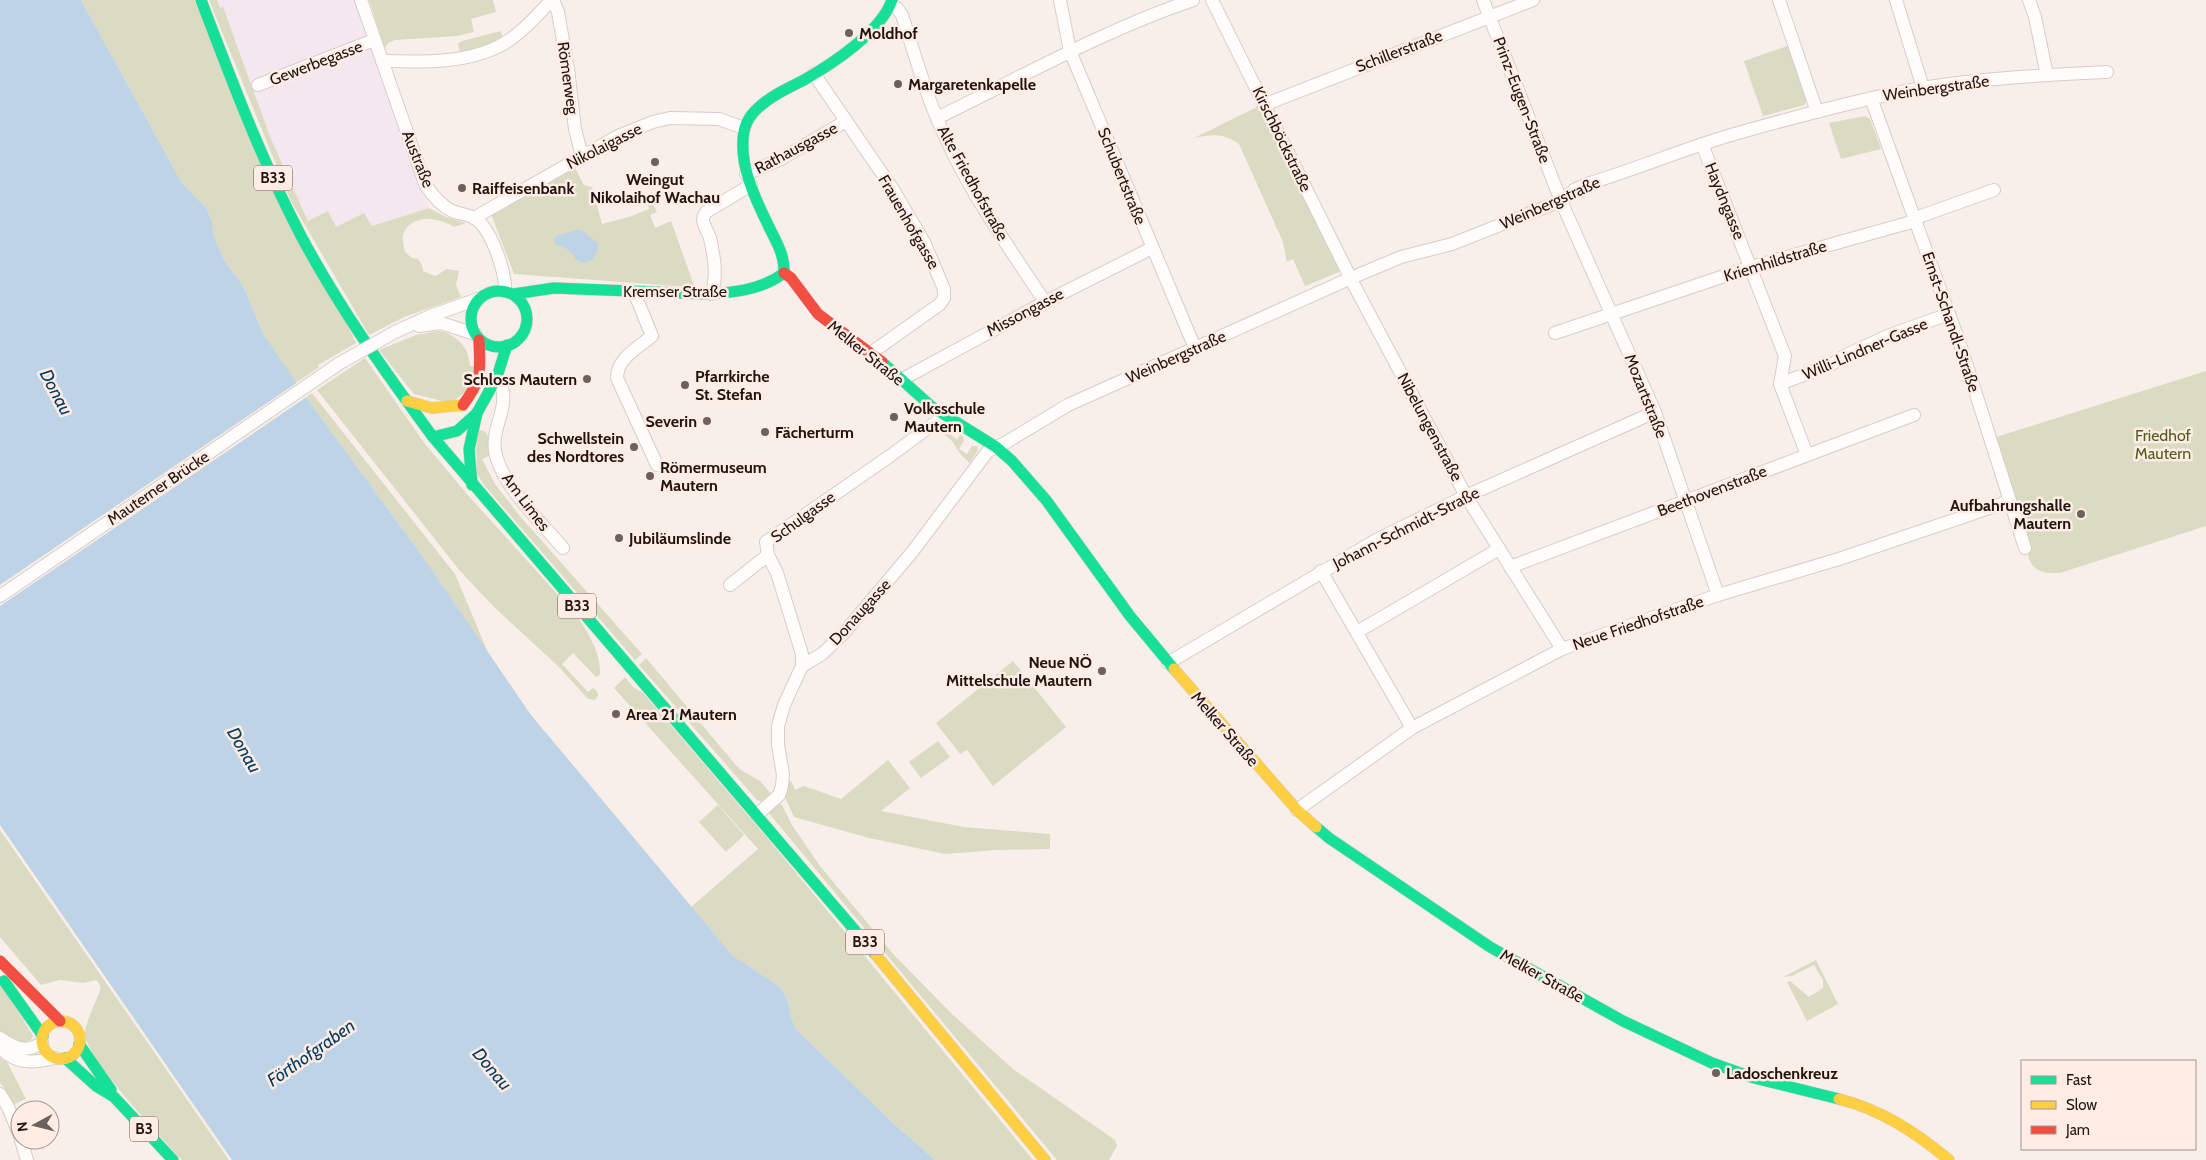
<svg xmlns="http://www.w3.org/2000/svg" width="2206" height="1160" font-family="Cabin,sans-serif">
  <rect width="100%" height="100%" fill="#f9efea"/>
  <!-- commercial -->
  <path fill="#f5e7ef" d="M217,0H355L429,208L371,226L336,227L308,221L271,139L223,8H220Z"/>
  <!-- green -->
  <g fill="#dadbc2">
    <path d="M81,0H194L356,343L318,365L319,367L296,383L263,333L243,286L224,260L214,236L212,221L206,208L182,183Z"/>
    <path d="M209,0H217L220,8L223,7L271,139L308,221L328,211L336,227L364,213L372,226L429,208L446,217L466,223L454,227C439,217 409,213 403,236C402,240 404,247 405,252L412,258L418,259L422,265L423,271L435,276L447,269L459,271L456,285L461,297L404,317L369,335L291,201Z"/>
    <path d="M369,0H493L496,12L471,19L474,32L457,36L395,40L388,43L385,48Z"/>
    <path d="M501,31L503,39L484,47L460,53L458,44L462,41Z"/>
    <path d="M1790,45L1808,98L1804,105L1763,116L1744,61Z"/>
    <path d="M1261,105L1344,270L1305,286L1293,259L1287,262L1283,242L1239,144C1224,133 1211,134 1194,138Z"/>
    <path d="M1865,116L1870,119L1881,149L1841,159L1829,123Z"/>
    <path d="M575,168L584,185L592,187L602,224L629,217L649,209L647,202L651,200L657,212L650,215L655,228L671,221L694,285L689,287L514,274L491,214Z"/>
    <path d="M438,331C456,333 469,347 470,366H476L470,389L450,403L414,394L379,350L416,335Z"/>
    <path d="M365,358L425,444L466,493L577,616C589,635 601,652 600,675L596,677L573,653L562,664L588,692L593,688L597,691L598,696L595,700L588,699L559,667L494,607L460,571L317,390Z"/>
    <path d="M2206,371V526L2060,573C2043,574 2027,570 2028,549L1993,438Z"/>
    <path d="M312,393L455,574L489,655L423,557L306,397Z"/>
    <path d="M940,426L957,440L960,435L963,436L964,441L959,449L967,454L972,446H977L978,450L970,463L961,455L953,442L936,427Z"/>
    <path d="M480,430L486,432L490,440L489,456L482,459L495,484L519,515L642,654L635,660L484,485L477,474L476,431Z"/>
    <path d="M646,658L735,764L741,770L760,781L771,794L763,802L757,800L639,665Z"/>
    <path d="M1013,661L1066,727L993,786L967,750L960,754L936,723Z"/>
    <path d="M625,677L633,687L643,693L769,840L1033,1160H935L891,1121L796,1029L791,1017L788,1001L780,987L732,955L691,907L758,849L614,688Z"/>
    <path d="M938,741L950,757L921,778L909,762Z"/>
    <path d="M888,760L910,788L881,811L964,827L1050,834V849L996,850L945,854L869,838L794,817L785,797L789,781H791L795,790L804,786L841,799Z"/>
    <path d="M779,803L782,805L792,825L820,866L895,956L951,1013L1013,1069L1115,1140L1117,1146L1109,1160H1057L768,812Z"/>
    <path d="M718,805L744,835L726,852L699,822Z"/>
    <path d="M0,830L229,1160H182C164,1140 83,1056 85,1032C87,1018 96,1002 101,988L97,980L83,983L60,980L41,985L0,937Z"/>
    <path d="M1816,960L1838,1004L1807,1021L1787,982L1790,981L1809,997L1823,988V980L1814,965L1792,976L1783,977Z"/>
    <path d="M0,982L33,1036L31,1040L23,1043L0,1031Z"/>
    <path d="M0,1058L7,1062L26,1099L14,1104L0,1082Z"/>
  </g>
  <!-- water -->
  <g fill="#bfd3e6">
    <path d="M0,0H81L182,183L206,208L212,221L214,236L224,260L243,286L263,333L306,397L423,557L531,715L732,955L780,987L788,1001L791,1017L796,1029L891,1121L935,1160H232L0,825Z"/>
    <path d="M576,230H581L598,243V249L594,259C576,268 578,258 567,249C564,247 559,246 555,244L554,240L556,236Z"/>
  </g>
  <!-- pier -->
  <path fill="#f9efea" d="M298,382L308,396L0,606V585Z"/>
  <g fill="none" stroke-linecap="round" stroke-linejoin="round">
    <defs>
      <g id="street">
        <path d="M361,0L425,184C432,195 440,205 452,211C459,214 468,214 474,218C491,227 506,273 505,291"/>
        <path d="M553,0L558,12L568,69L575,129L582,156"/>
        <path d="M1060,0L1070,51L1195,348"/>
        <path d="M1212,0L1354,285L1466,496L1562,649"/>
        <path d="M1483,0L1561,201L1655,412L1718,595"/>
        <path d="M1779,0L1817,112"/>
        <path d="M1896,0L1923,88"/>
        <path d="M2029,0L2035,17L2047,75"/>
        <path d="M891,5L897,8L902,15C912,46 921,77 932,106C959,177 1003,239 1045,302"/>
        <path d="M382,61C421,62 468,64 503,44C522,33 537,15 552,0"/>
        <path d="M814,74L894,191L924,242L944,289V298L940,304L871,353"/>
        <path d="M258,85L374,40"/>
        <path d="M1871,98L1962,350L2025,548"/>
        <path d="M1266,104L1533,0"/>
        <path d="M937,118C1022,77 1104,30 1193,0"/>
        <path d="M1702,144L1785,356L1780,384L1807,455"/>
        <path d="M746,174L781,159L846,121"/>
        <path d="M474,218L618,136L653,122L670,118L719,119L744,128"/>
        <path d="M634,292L652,336C638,348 617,358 617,378L657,465"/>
        <path d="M711,294C718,277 714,256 710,238C708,232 703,225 703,219C703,216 704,215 706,212L751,185"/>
        <path d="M419,326L441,323L475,334"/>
        <path d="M395,332L430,316L478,299"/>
        <path d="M1555,333L1751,267L1915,221L1921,216L1994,190"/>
        <path d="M497,377C514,404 491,423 495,451C501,485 541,522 563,548"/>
        <path d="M901,380L1045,302L1152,248"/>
        <path d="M1780,384L1832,364L1844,356L1890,335L1949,314"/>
        <path d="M1510,567L1914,415"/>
        <path d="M1321,571L1412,728"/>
        <path d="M730,585L768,555"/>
        <path d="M0,596L340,363"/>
        <path d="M1357,632L1499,549"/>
        <path d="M1168,663L1378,539L1466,496L1655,412"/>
        <path d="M802,666V654L777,573L768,555L766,542L890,456L944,416"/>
        <path d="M1297,810L1412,728L1562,649L1718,595L1839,559L2010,501"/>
        <path d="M757,815L779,795L782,786L783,775L778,745V726L784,705L802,666L822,654L843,634L913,551L988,451L1005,443L1068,405L1351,278L1401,257L1452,244L1561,201L1574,190L1590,183C1640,168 1688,147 1738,133C1798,116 1860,99 1922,88C1983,78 2046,75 2107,72"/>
        <path d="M0,1038C14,1048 28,1054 42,1042"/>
        <path d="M0,1047C15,1065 35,1063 55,1058"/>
        <path d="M0,1094L8,1107L20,1136"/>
        <path d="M21,1140L27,1160"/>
      </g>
      <g id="fast">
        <path d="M201,0C231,79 261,159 300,234C338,306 385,372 433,437"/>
        <path d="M784,273C785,256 777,243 769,227C757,202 741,170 743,141C743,128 749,116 758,108C771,96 788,88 804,80C832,64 881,32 892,0"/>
        <circle cx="499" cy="319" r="28"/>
        <path d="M514,294L554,288L705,294C732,293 762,290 784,273"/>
        <path d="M882,362L932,407L996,447L1012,461L1046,500L1130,616L1174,669"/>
        <path d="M477,413L497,377L507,345"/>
        <path d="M433,437L876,955"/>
        <path d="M433,437L457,431L476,414"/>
        <path d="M472,485L469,449L477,413"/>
        <path d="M1316,827L1329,838L1490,947L1623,1021L1712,1063L1754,1078L1839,1099"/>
        <path d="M4,981L43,1036"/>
        <path d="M79,1044L111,1090"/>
        <path d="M65,1058L96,1086L114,1097L173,1160"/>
      </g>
      <g id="slow">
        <path d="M407,401L432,408L463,405"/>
        <path d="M1174,669L1297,810L1316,827"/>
        <path d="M876,955L1045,1160"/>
        <circle cx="61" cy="1040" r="19"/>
        <path d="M1839,1099C1882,1110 1915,1132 1949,1160"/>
      </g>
      <g id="jam">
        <path d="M784,273L791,278L818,314L882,362"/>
        <path d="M463,405C483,378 480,372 479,340"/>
        <path d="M0,961L60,1021"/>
      </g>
    </defs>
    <!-- street casing -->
    <use href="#street" stroke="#d7cdc8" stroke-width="14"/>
    <!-- fast casing -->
    <use href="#fast" stroke="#d7cdc8" stroke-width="12"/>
    <!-- slow casing -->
    <use href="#slow" stroke="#d7cdc8" stroke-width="12"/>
    <!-- jam casing -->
    <use href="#jam" stroke="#d7cdc8" stroke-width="12"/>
    <!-- street -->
    <use href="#street" stroke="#fefdfc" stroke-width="12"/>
    <!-- fast -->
    <use href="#fast" stroke="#16e098" stroke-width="11"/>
    <!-- slow -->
    <use href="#slow" stroke="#ffcf43" stroke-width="11"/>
    <!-- jam -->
    <use href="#jam" stroke="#f24e42" stroke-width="11"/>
    <defs>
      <path id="street-bridge" d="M340,363L395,332"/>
    </defs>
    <!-- street-bridge casing -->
    <use href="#street-bridge" stroke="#d7cdc8" stroke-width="14" stroke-linecap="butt"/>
    <!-- street-bridge -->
    <use href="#street-bridge" stroke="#fefdfc" stroke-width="12"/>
  </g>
  <!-- markers -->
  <g fill="#6c615d" stroke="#ffece4" stroke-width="2">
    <circle cx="849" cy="33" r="5"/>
    <circle cx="898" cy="84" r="5"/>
    <circle cx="655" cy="162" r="5"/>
    <circle cx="462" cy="188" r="5"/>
    <circle cx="587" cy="379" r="5"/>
    <circle cx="685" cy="385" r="5"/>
    <circle cx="894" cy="417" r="5"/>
    <circle cx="707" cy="421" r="5"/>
    <circle cx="765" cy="432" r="5"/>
    <circle cx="634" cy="447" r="5"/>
    <circle cx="650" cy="476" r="5"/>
    <circle cx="2081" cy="514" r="5"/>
    <circle cx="619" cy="538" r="5"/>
    <circle cx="1102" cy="671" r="5"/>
    <circle cx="616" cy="714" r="5"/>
    <circle cx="1716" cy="1073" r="5"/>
  </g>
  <g text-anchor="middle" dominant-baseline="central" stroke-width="5" stroke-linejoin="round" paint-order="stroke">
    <!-- shield labels -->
    <g fill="#ffece4" stroke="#635650" stroke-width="1">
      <rect x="254" y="165.5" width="38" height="25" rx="4"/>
      <rect x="558" y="593.5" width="38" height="25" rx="4"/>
      <rect x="846" y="929.5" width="38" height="25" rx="4"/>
      <rect x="130" y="1116.5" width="28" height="25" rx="4"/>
    </g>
    <g font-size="15" font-weight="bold" fill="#201511">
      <text x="273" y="178">B33</text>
      <text x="577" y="606">B33</text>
      <text x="865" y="942">B33</text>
      <text x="144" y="1129">B3</text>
    </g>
    <!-- poi labels -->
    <g font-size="16" font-weight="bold" fill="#201511" stroke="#ffece4" text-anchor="start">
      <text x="859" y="33">Moldhof</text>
      <text x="908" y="84">Margaretenkapelle</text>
      <text x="655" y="179" text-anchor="middle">Weingut<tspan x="655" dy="18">Nikolaihof Wachau</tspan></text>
      <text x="472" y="188">Raiffeisenbank</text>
      <text x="695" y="376">Pfarrkirche<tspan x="695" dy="18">St. Stefan</tspan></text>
      <text x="577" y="379" text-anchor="end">Schloss Mautern</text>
      <text x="904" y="408">Volksschule<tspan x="904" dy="18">Mautern</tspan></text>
      <text x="697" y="421" text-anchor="end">Severin</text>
      <text x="775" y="432">Fächerturm</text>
      <text x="624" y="438" text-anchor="end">Schwellstein<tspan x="624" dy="18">des Nordtores</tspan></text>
      <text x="660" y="467">Römermuseum<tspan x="660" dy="18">Mautern</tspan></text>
      <text x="2071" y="505" text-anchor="end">Aufbahrungshalle<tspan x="2071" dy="18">Mautern</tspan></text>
      <text x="629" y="538">Jubiläumslinde</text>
      <text x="1092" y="662" text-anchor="end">Neue NÖ<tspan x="1092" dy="18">Mittelschule Mautern</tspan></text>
      <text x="626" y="714">Area 21 Mautern</text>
      <text x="1726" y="1073">Ladoschenkreuz</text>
    </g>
    <!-- street labels -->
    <g font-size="16" fill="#201511" stroke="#ffece4">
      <text transform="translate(1399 51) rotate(-21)">Schillerstraße</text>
      <text transform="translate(316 63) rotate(-21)">Gewerbegasse</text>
      <text transform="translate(568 78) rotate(82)">Römerweg</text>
      <text transform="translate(1936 88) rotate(-8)">Weinbergstraße</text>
      <text transform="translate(1522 100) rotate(69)">Prinz-Eugen-Straße</text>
      <text transform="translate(1282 139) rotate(64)">Kirschböckstraße</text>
      <text transform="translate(604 146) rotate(-27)">Nikolaigasse</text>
      <text transform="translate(796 148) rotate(-28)">Rathausgasse</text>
      <text transform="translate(418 159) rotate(68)">Austraße</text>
      <text transform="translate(1122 176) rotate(68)">Schubertstraße</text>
      <text transform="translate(973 183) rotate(61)">Alte Friedhofstraße</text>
      <text transform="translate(1725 201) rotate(68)">Haydngasse</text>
      <text transform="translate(1550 203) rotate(-24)">Weinbergstraße</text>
      <text transform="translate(909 222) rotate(60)">Frauenhofgasse</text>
      <text transform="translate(1775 261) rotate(-17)">Kriemhildstraße</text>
      <text x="675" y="291">Kremser Straße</text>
      <text transform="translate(1025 312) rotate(-28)">Missongasse</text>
      <text transform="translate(1951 322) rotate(71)">Ernst-Schandl-Straße</text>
      <text transform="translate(1865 349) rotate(-23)">Willi-Lindner-Gasse</text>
      <text transform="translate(866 353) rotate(39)">Melker Straße</text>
      <text transform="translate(1176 357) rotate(-24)">Weinbergstraße</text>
      <text transform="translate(1646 396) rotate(68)">Mozartstraße</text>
      <text transform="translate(1430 427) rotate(62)">Nibelungenstraße</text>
      <text transform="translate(158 488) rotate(-34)">Mauterner Brücke</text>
      <text transform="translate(1712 491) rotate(-21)">Beethovenstraße</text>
      <text transform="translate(526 502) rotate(53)">Am Limes</text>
      <text transform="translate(803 517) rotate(-36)">Schulgasse</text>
      <text transform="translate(1406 528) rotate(-27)">Johann-Schmidt-Straße</text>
      <text transform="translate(860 612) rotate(-48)">Donaugasse</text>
      <text transform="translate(1638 623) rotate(-19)">Neue Friedhofstraße</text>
      <text transform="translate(1225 729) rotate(49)">Melker Straße</text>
      <text transform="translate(1542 976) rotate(29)">Melker Straße</text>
    </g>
    <!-- park labels -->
    <g font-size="16" fill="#515c1f" stroke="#ffece4">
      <text x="2163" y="435">Friedhof<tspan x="2163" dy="18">Mautern</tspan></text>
    </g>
    <!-- water labels -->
    <g font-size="18" font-style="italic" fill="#033c63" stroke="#ffece4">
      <text transform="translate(56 392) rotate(62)">Donau</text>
      <text transform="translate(244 750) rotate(60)">Donau</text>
      <text transform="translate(311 1053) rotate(-35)">Förthofgraben</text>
      <text transform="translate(492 1069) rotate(50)">Donau</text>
    </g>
  </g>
  <!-- legend -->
  <rect x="2021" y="1060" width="175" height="90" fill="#ffece4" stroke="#a69690"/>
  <rect x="2031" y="1076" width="25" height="8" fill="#16e098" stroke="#a69690"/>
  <text x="2066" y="1085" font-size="15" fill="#201511">Fast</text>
  <rect x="2031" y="1101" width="25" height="8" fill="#ffcf43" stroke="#a69690"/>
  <text x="2066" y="1110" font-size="15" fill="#201511">Slow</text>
  <rect x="2031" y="1126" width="25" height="8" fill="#f24e42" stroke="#a69690"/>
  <text x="2066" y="1135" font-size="15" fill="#201511">Jam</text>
  <!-- north arrow -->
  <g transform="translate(35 1125) rotate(263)"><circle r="24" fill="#ffece4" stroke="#a69690"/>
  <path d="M0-4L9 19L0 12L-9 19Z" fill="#6c615d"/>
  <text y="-8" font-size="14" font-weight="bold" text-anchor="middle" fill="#201511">N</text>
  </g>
</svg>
